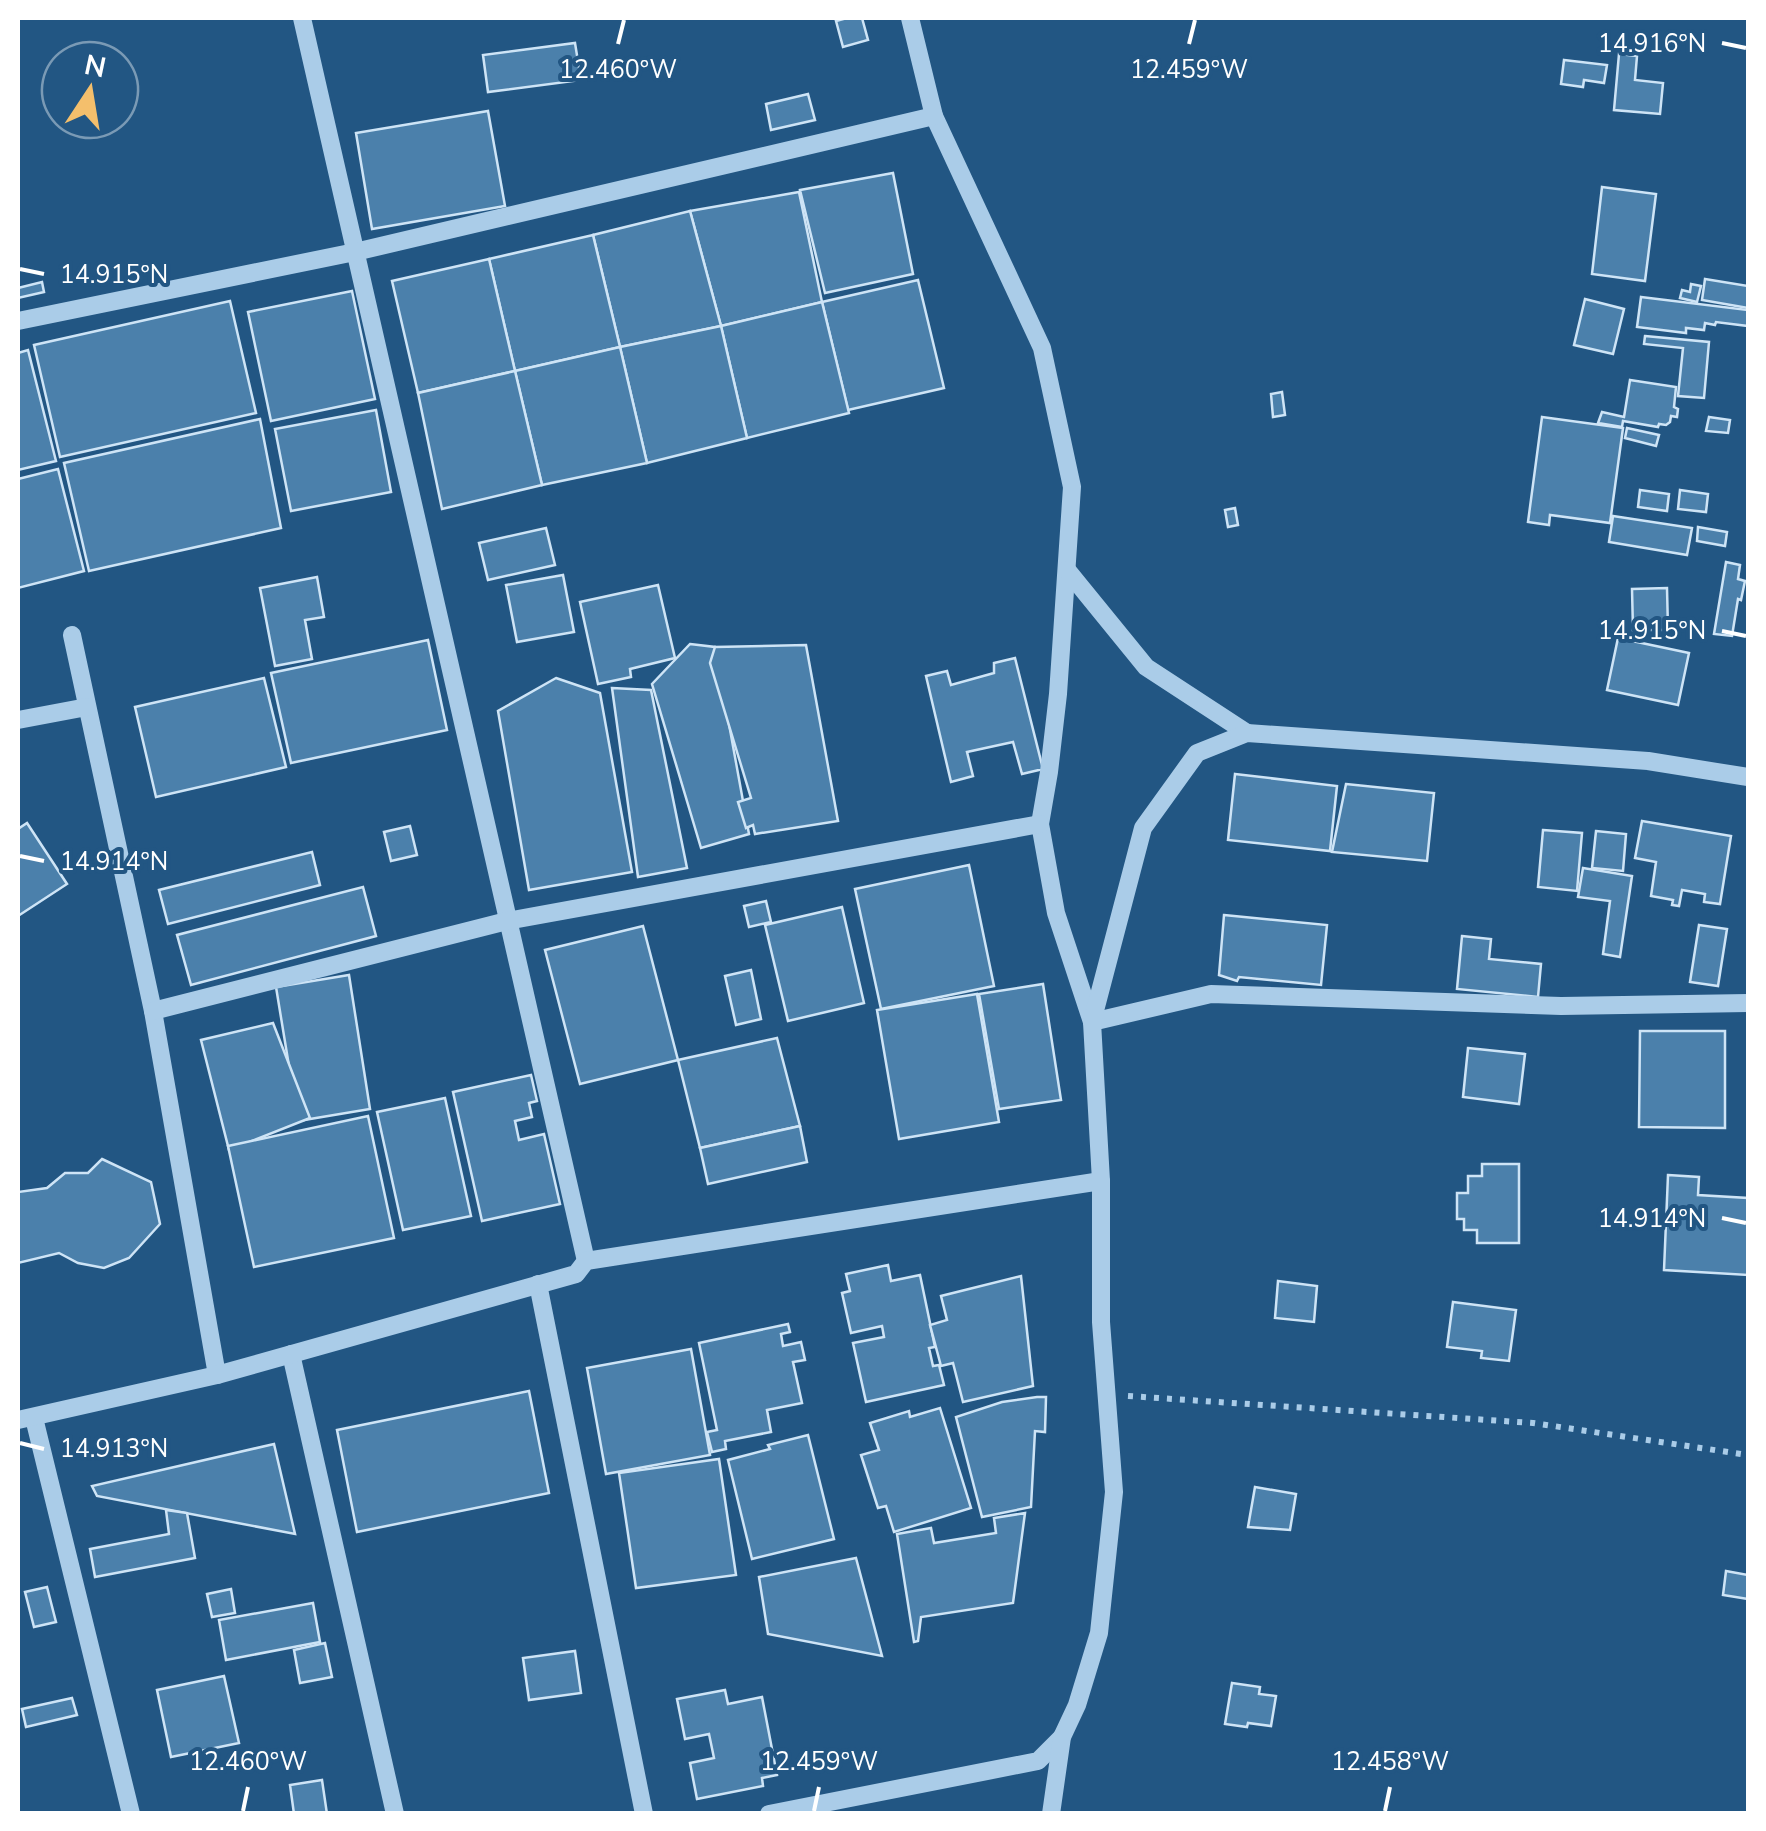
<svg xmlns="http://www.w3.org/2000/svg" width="1766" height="1831" font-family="'Nunito Sans',sans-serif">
  <rect width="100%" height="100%" fill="#225683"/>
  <!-- building -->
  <g fill="#4b80ab" stroke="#cee4f6" stroke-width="2.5">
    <path d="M847,18H862L868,40L843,47L836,21Z"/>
    <path d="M575,43L581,80L488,92L483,55Z"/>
    <path d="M1619,54L1637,56L1635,80L1663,83L1660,114L1614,110Z"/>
    <path d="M1564,60L1607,65L1604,83L1584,80L1583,87L1561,84Z"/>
    <path d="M808,94L815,120L771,130L766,104Z"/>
    <path d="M488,111L505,206L372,229L356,133Z"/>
    <path d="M893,173L913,274L825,293L800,190Z"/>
    <path d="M1602,187L1656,194L1645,281L1592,274Z"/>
    <path d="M799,192L822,302L721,326L690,211Z"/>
    <path d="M690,211L721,326L620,347L593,235Z"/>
    <path d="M593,235L620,347L515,371L489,259Z"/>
    <path d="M489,259L515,371L418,393L392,281Z"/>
    <path d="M1705,279L1748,286V308L1702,300Z"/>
    <path d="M918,280L944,388L848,410L822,302Z"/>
    <path d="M42,282L44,292L18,298V288Z"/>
    <path d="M1691,284L1701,286L1697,302L1680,298L1682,290L1690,292Z"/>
    <path d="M352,291L375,399L271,421L248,312Z"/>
    <path d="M1641,297L1748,310V326L1716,322L1715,325L1705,323L1704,330L1686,328V333L1637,327Z"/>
    <path d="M1585,299L1624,309L1613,354L1574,345Z"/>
    <path d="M230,301L256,413L60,457L34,345Z"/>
    <path d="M822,302L849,413L747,438L721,326Z"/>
    <path d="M721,326L747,438L647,463L620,347Z"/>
    <path d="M1645,336L1709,342L1704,398L1678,396L1683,348L1644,344Z"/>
    <path d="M620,347L647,463L542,485L515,371Z"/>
    <path d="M28,350L56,461L18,470V353Z"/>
    <path d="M515,371L542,485L442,509L418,393Z"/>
    <path d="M1630,380L1676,387L1674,407L1678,409L1677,417L1671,416L1670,422L1666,425L1659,424L1658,427L1623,421L1622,427L1598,423L1602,412L1624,417Z"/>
    <path d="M1282,392L1285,415L1273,417L1271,394Z"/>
    <path d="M376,410L391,492L291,511L275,429Z"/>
    <path d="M1542,417L1623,428L1610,523L1550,515L1549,525L1528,522Z"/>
    <path d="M1709,417L1730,420L1728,433L1706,431Z"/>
    <path d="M260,419L281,528L89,571L64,463Z"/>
    <path d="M1627,428L1659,435L1656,446L1625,438Z"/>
    <path d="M58,469L84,571L18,588V479Z"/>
    <path d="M1640,490L1669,494L1667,511L1638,507Z"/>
    <path d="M1680,490L1708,494L1706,512L1678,509Z"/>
    <path d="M1235,508L1238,525L1228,527L1225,510Z"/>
    <path d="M1613,516L1692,528L1687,555L1609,542Z"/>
    <path d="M1698,527L1727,532L1725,546L1697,541Z"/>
    <path d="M546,528L555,565L488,580L479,543Z"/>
    <path d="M1726,562L1740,565L1738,579L1745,581L1741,600L1738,599L1732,636L1714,634Z"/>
    <path d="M563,575L574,632L517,642L506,585Z"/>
    <path d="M317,577L324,617L305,620L312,659L275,666L260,588Z"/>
    <path d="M658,585L675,658L630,669L631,677L598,684L580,602Z"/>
    <path d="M1667,588L1668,630H1633L1632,589Z"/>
    <path d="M1618,638L1689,653L1678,705L1607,690Z"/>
    <path d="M428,640L447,730L291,763L271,673Z"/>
    <path d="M690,644L715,647L749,834L701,848L652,684Z"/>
    <path d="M806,645L838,821L755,834L753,825L746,828L738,802L751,798L710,663L715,647Z"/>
    <path d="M1015,658L1043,769L1022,774L1013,742L967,752L973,776L951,782L926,676L947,671L951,685L994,673V663Z"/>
    <path d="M264,678L286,767L156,797L135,707Z"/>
    <path d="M556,678L600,693L632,872L529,890L498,711Z"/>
    <path d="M612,688L651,690L687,868L638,877Z"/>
    <path d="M1235,774L1337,786L1330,851L1228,840Z"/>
    <path d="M1346,784L1434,793L1427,861L1332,852Z"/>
    <path d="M1642,821L1731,836L1720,904L1704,902L1705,894L1682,890L1679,906L1672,905L1673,900L1651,896L1656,862L1635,858Z"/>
    <path d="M27,823L67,884L18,916V829Z"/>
    <path d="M410,826L417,855L391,861L384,832Z"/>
    <path d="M1543,830L1582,833L1577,891L1538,887Z"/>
    <path d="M1596,831L1626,834L1623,871L1592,868Z"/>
    <path d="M312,852L320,885L168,924L159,890Z"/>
    <path d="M969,865L994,986L881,1009L855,889Z"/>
    <path d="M1583,868L1632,876L1620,957L1603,954L1610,901L1578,897Z"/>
    <path d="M363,887L376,936L191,985L177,935Z"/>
    <path d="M766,901L771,922L749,927L744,906Z"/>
    <path d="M842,907L864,1003L788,1021L765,925Z"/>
    <path d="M1224,915L1327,925L1321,985L1239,977L1237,981L1219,975Z"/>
    <path d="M1699,925L1727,929L1718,986L1690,982Z"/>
    <path d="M643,926L678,1060L580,1084L545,950Z"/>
    <path d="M1462,936L1491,939L1489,959L1541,964L1538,997L1457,989Z"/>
    <path d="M751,970L761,1019L736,1025L725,976Z"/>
    <path d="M349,975L370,1109L298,1121L276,987Z"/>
    <path d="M1043,984L1061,1100L999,1109L979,994Z"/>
    <path d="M977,994L999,1122L899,1139L877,1010Z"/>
    <path d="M273,1023L310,1118L229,1150L201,1040Z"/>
    <path d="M1640,1031H1725V1128L1639,1127Z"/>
    <path d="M777,1038L800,1126L700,1148L678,1060Z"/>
    <path d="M1468,1048L1525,1054L1519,1104L1463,1097Z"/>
    <path d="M531,1075L537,1101L529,1103L532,1117L515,1121L519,1140L544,1134L560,1204L482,1221L453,1092Z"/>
    <path d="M445,1098L471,1216L403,1230L377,1112Z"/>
    <path d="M368,1116L394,1238L254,1267L228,1146Z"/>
    <path d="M800,1126L807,1162L708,1184L700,1148Z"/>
    <path d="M102,1159L151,1182L160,1224L129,1258L104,1268L78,1263L59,1253L18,1263V1192L47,1188L65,1173H88Z"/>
    <path d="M1482,1164H1519V1243H1477V1230H1464V1219H1457V1193H1468V1176H1482Z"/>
    <path d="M1668,1175L1699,1177L1698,1195L1748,1198V1275L1664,1270Z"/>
    <path d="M888,1265L891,1281L920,1275L935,1347L929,1348L933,1366L939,1365L944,1385L866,1402L853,1343L884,1337L882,1326L851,1333L842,1293L850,1291L846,1274Z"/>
    <path d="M1021,1276L1033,1386L963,1402L953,1363L941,1366L930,1325L947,1320L941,1296Z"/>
    <path d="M1278,1281L1317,1286L1314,1322L1275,1318Z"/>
    <path d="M1453,1302L1516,1310L1509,1361L1481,1358L1482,1351L1447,1347Z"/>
    <path d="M788,1324L790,1332L781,1334L783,1346L801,1342L805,1360L793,1362L802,1403L767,1410L771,1432L725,1441L726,1449L712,1452L707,1432L717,1430L699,1343Z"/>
    <path d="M691,1349L710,1455L606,1474L587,1368Z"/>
    <path d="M529,1391L549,1493L357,1532L337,1430Z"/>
    <path d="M1037,1397H1046L1045,1432L1035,1431L1031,1507L982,1517L956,1417L1002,1402Z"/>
    <path d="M940,1408L971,1508L894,1532L886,1506L878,1508L861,1455L879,1450L870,1423L909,1411L910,1417Z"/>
    <path d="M808,1435L834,1539L752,1559L728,1460L770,1449L768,1445Z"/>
    <path d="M274,1444L295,1534L97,1496L92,1486Z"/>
    <path d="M719,1459L736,1575L636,1588L619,1473Z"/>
    <path d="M1255,1487L1296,1494L1290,1530L1248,1527Z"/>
    <path d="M166,1510L187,1513L195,1558L95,1577L90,1549L169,1534Z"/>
    <path d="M1025,1513L1013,1603L921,1617L918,1641L914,1642L897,1534L931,1528L934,1543L996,1533L994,1518Z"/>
    <path d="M856,1558L882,1656L768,1634L759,1577Z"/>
    <path d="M1726,1571L1748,1575V1599L1723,1595Z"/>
    <path d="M47,1587L56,1622L34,1627L25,1592Z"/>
    <path d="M231,1589L235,1613L212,1617L207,1594Z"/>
    <path d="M313,1603L320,1642L226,1660L219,1620Z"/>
    <path d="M325,1643L332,1677L300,1683L294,1650Z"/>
    <path d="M575,1651L581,1693L529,1700L523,1658Z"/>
    <path d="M224,1676L239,1743L171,1757L157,1690Z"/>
    <path d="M1232,1683L1260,1687L1259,1694L1276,1696L1271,1726L1248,1723L1247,1727L1225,1724Z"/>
    <path d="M725,1690L728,1704L762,1697L777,1775L762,1778L763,1786L697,1799L690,1763L714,1758L709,1734L685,1739L677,1699Z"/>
    <path d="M72,1698L77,1715L26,1727L22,1709Z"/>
    <path d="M322,1780L327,1814H294L290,1785Z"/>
  </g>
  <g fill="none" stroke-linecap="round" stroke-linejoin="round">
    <!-- path -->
    <path stroke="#aacce8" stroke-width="6" stroke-dasharray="5 8" stroke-linecap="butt" d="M1128,1396L1533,1423L1748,1455"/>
    <!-- minor -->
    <g stroke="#aacce8" stroke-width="18">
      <path d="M302,18L586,1261"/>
      <path d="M910,18L934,116L1042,348L1072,487L1058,694L1049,772L1040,824L1056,913L1092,1022L1211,994L1561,1006L1748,1003"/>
      <path d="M18,321L355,252L934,116"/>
      <path d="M1067,570L1146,667L1247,733"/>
      <path d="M72,635L153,1011L217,1375"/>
      <path d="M18,720L87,707"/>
      <path d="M153,1011L507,921L1040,824"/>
      <path d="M538,1284L644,1814"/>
      <path d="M291,1354L395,1814"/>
      <path d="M34,1418L131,1814"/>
      <path d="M18,1420L217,1375L576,1274L586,1261L1101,1181"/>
      <path d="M769,1814L1038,1761L1062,1737"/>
      <path d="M1051,1814L1062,1737L1077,1705L1099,1633L1114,1492L1101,1322V1181L1092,1022L1143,828L1197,753L1247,733L1648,761L1748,777"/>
    </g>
  </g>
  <!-- ticks -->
  <path fill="none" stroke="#fff" stroke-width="4" d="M1722,43L1746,48M618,44L624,20M1189,44L1195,20M20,269L44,274M1722,631L1746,636M20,856L44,861M1722,1218L1746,1223M20,1443L44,1449M243,1811L248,1787M814,1811L819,1787M1385,1811L1390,1787"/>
  <g font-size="25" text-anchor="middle" fill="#fff" stroke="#225683" stroke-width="8" stroke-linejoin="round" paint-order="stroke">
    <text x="1652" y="52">14.916°N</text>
    <text x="618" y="78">12.460°W</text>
    <text x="1189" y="78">12.459°W</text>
    <text x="114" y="283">14.915°N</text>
    <text x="1652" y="639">14.915°N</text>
    <text x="114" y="870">14.914°N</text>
    <text x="1652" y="1227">14.914°N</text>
    <text x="114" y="1457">14.913°N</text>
    <text x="248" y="1770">12.460°W</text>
    <text x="819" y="1770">12.459°W</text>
    <text x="1390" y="1770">12.458°W</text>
  </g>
  <!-- border -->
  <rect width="1766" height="1831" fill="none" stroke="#ffffff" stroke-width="40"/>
  <!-- north arrow -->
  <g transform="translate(90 90) rotate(12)"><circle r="48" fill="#225683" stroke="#7a9ab5" stroke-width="2.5"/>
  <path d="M0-8L18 38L0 25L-18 38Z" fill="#f4bf6c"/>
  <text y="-15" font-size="28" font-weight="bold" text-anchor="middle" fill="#ffffff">N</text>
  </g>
</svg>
